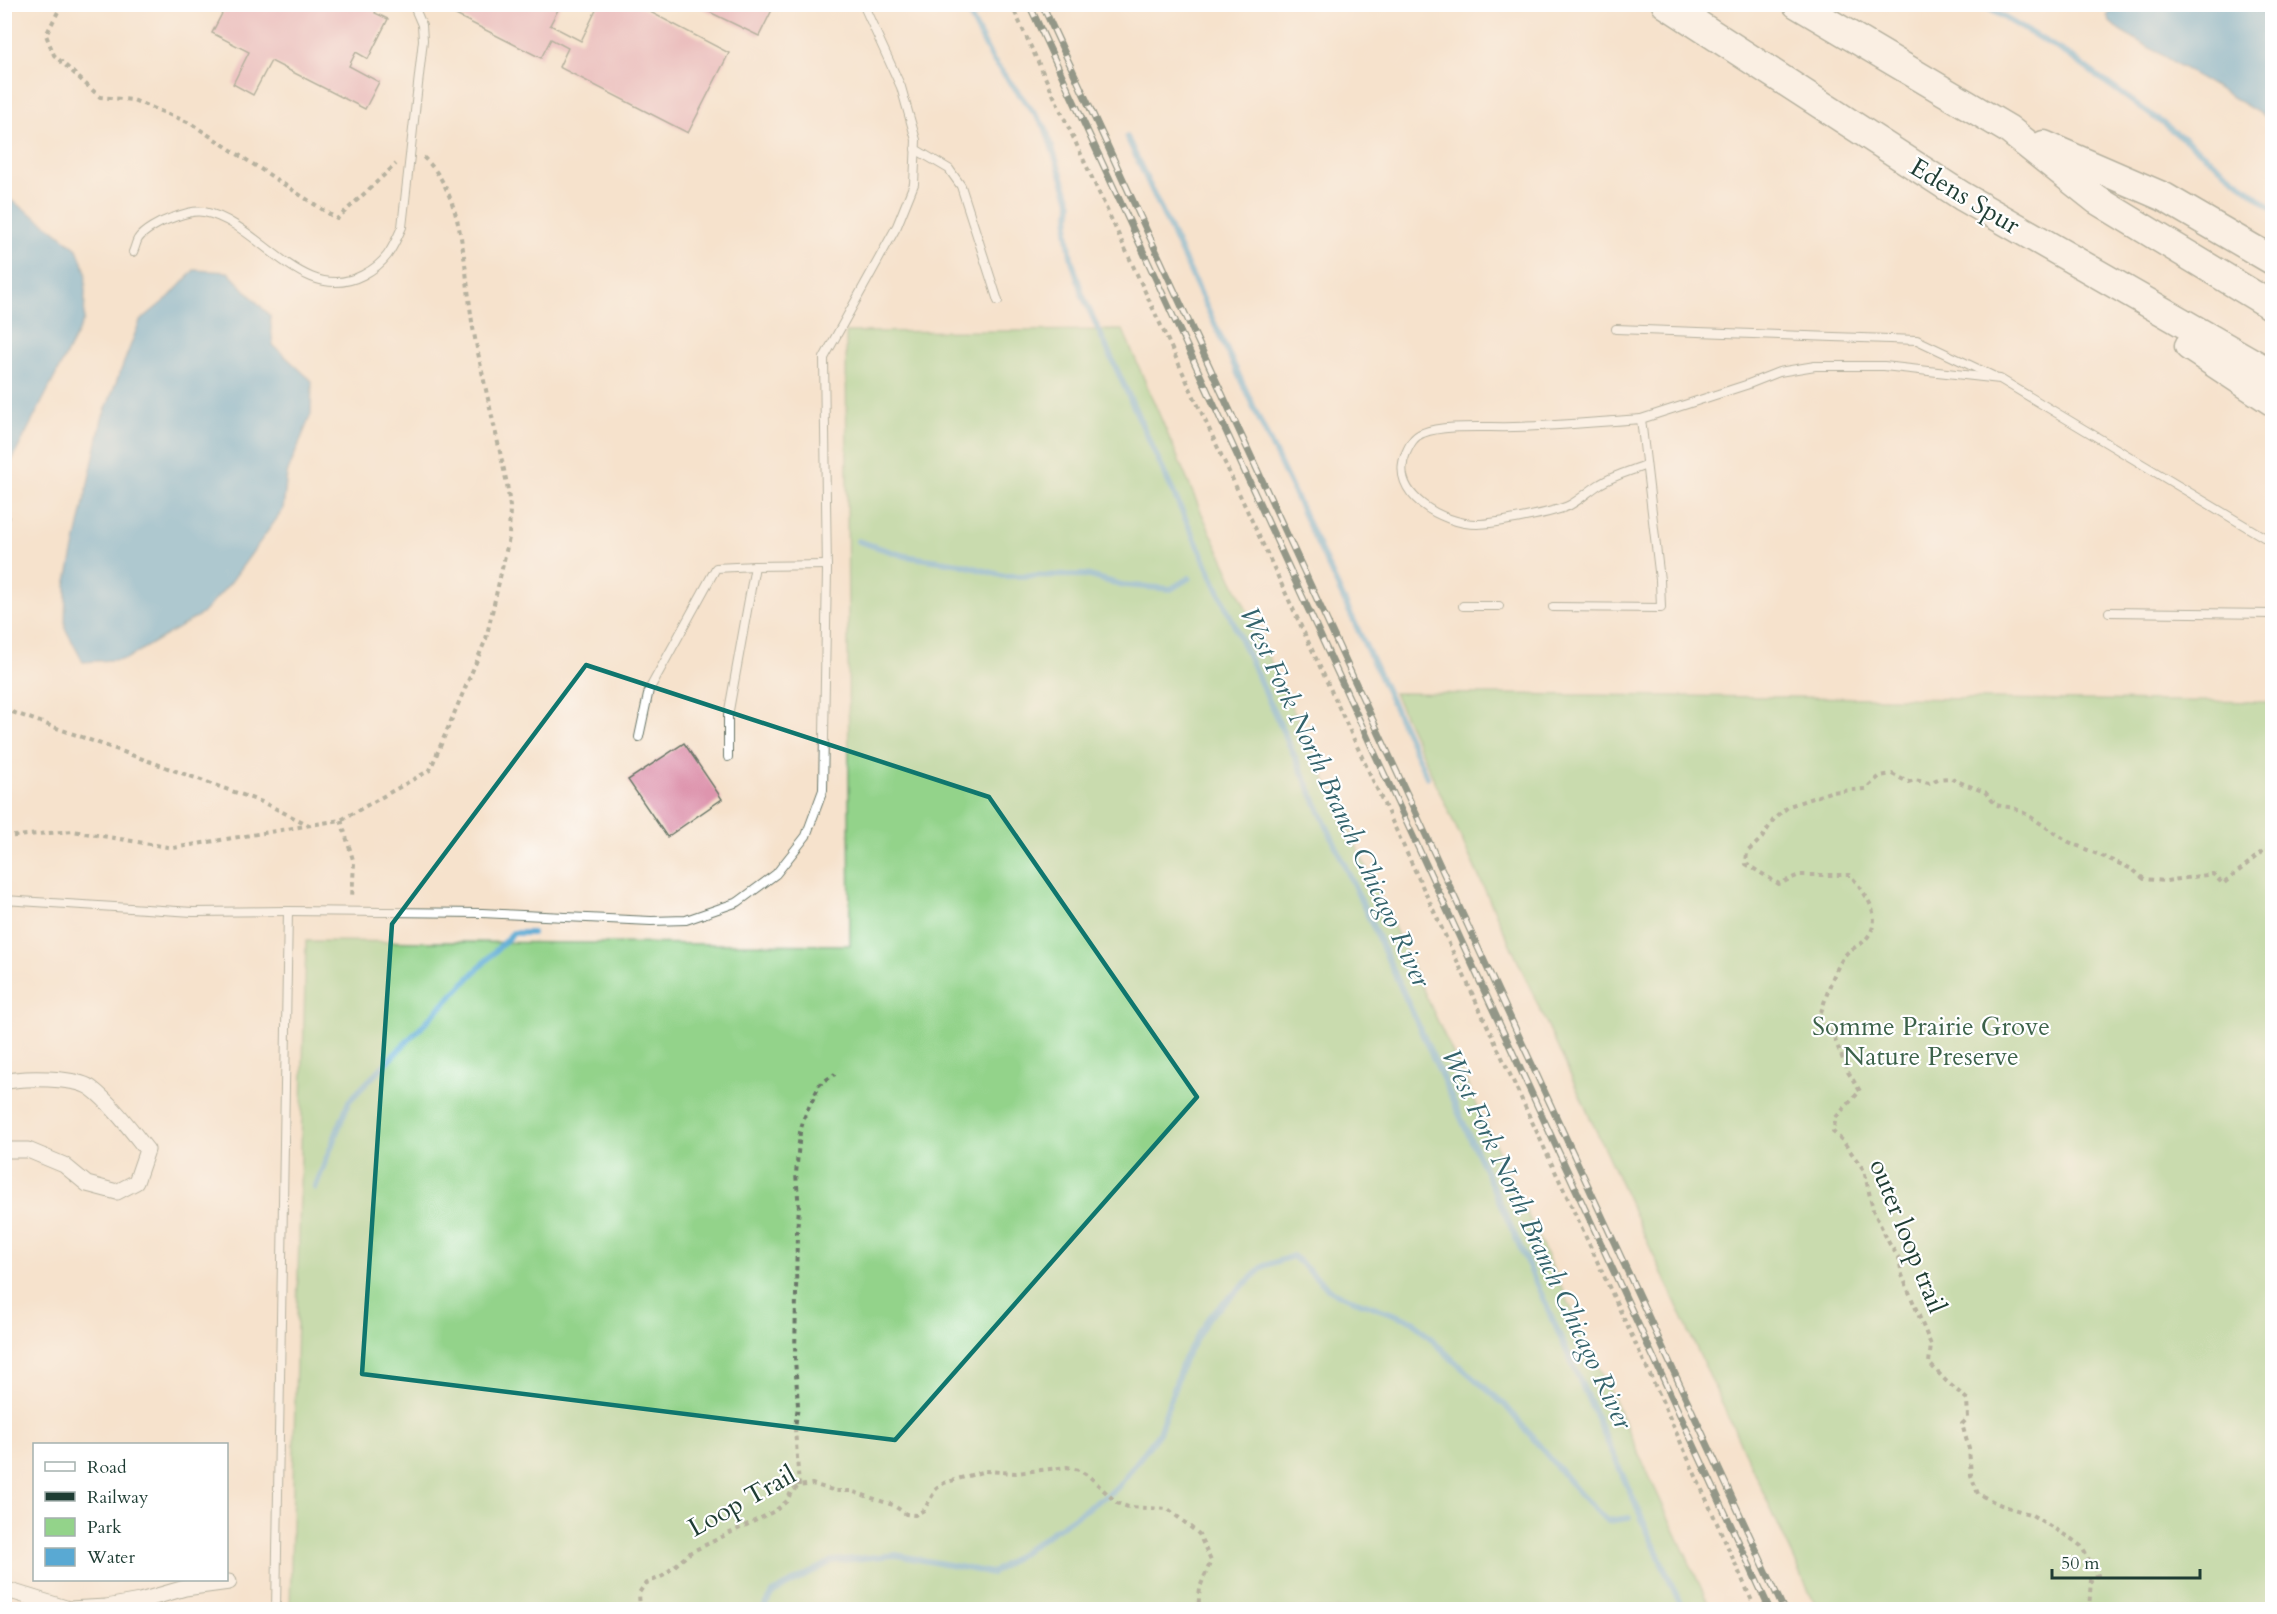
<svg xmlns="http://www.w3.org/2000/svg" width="2277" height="1614" font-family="Cardo,serif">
  <rect width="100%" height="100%" fill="#fff"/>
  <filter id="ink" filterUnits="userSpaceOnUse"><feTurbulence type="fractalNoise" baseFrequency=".0167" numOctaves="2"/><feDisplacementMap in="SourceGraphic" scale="12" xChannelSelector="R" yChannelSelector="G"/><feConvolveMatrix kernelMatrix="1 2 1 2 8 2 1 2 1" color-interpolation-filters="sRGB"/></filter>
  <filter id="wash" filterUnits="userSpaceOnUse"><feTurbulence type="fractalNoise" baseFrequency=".008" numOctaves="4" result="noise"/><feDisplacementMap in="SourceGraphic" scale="24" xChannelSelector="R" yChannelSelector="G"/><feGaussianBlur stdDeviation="1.35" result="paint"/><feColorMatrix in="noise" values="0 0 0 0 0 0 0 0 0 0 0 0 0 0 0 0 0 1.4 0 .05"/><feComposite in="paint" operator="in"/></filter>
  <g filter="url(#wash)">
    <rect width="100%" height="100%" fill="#f6e2cc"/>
    <!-- green -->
    <g fill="#93d38a" stroke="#59885f" stroke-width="1.5">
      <path d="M1123,330L1202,514L1711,1609H290L306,941L850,945L846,332Z"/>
      <path d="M1394,693L2272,702V1609H1817Z"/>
    </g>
    <!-- water -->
    <g fill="#59a9d3" stroke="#3c7384" stroke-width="1.5">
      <path d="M2176,5H2272V121L2118,29L2110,22L2107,15L2109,11Z"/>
      <path d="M5,196L53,229L77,249L86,272L84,320L5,474Z"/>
      <path d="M194,270L228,272L270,316L273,345L312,381L311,414L287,474L283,510L231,582L202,614L126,659L83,662L65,628L66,585L102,419L140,321L169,297Z"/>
    </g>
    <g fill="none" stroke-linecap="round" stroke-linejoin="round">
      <!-- stream -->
      <g stroke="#59a9d3" stroke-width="6">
        <path d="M964,4L992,59L1045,127L1071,204L1067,231L1071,257L1082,294L1507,1218L1683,1610"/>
        <path d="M1981,4L2067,54L2187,141L2272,208"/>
        <path d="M1127,137L1427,777"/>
        <path d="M858,541L905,556L960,564L1004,576L1086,575L1122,585L1171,589L1189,578"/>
        <path d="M315,1188L349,1101L513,933H532"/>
        <path d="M763,1610L773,1593L832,1561L896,1555L992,1573L1117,1488L1159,1433L1184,1359L1209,1317L1264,1266L1293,1256L1332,1292L1413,1321L1453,1360L1505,1405L1580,1494L1607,1521L1629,1518"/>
      </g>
    </g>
    <g id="blocks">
      <!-- building -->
      <g fill="#de95ae">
        <path d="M227,4H379L375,13L388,19L368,59L356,52L349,66L379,82L365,109L271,61L253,95L233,84L249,52L212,33Z"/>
        <path d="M441,4H561L550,25L581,41L599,4H635L729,53L688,133L559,67L568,48L551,39L541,58L440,7Z"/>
        <path d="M693,4H775L759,36Z"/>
        <path d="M684,743L722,799L667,837L628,780Z"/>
      </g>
    </g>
  </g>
  <g filter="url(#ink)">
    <use href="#blocks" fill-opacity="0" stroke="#6a7769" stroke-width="1.5"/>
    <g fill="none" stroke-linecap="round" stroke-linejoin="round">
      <defs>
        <g id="service">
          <path d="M915,149L949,169L961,186L998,301"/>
          <path d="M133,252C135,248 136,242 138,239C143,231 160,222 169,219C181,215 192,210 204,212C259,222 302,307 363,275C386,263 392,250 402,227L423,40L422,25L413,4"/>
          <path d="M1616,329L1917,340L1993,376"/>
          <path d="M1641,419C1598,422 1556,426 1514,427C1490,428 1444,424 1423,433C1414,436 1410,444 1406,453C1388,494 1443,524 1477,524C1494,524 1557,512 1570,505C1581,499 1590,490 1600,484C1614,475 1631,471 1646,465"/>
          <path d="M1463,606H1499"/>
          <path d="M1553,607L1661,608L1660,580L1641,419L1746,385L1779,372L1815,366H1884L2000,379L2272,542"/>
          <path d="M2109,612L2272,614"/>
          <path d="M639,737L649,690L716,568L755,566"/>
          <path d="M728,757V716L755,566L827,565"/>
          <path d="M4,900L193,912L288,911L482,913L651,921L686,920L738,902L776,874L806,836L823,790L827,571L824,358L897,226L914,184L916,140L901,87L863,4"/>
          <path d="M276,1610L288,911"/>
        </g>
        <g id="minor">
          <path d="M4,1082C22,1077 75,1077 91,1088C111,1103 132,1131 147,1150L136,1182L117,1192L87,1184L64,1165L28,1150H4"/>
          <path d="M4,1589L69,1609L106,1607L140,1601L185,1588L229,1582"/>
        </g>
        <g id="motorway">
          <path d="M1666,4L1962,196L2272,374"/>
          <path d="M1797,4L2008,129L2097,200L2272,306"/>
          <path d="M2044,145L2164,197L2272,260"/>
          <path d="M2189,346L2272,401"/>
        </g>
      </defs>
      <!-- service casing -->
      <use href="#service" stroke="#6a7769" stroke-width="10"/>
      <!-- minor casing -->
      <use href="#minor" stroke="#6a7769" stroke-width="17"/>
      <!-- motorway casing -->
      <use href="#motorway" stroke="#6a7769" stroke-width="31"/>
      <!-- path -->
      <g stroke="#6a7769" stroke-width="4" stroke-dasharray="4.5 4.5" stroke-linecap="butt">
        <path d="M62,4L46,35L54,55L100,97L133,100L190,123L337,219L396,164"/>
        <path d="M1011,4L1659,1394L1756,1610"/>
        <path d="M4,537L9,516"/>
        <path d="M4,709L262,802L309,825"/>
        <path d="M341,820L354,863L352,898"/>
        <path d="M4,837L73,831L173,848L341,820L430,770L486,639L509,538L510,507L507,484C496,432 483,380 473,328C464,274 466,195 423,157"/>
        <path d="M799,1486L795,1428L798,1406L795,1358L797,1231L799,1208L796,1174L800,1132L804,1118L820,1084L835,1074"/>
        <path d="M640,1610L639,1593L645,1584L663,1576L691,1552L775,1511L787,1501L791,1492L799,1486L812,1484L836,1491H851L893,1505L906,1514L915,1515L924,1510L936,1489L944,1483L985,1471L1016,1473L1067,1467L1079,1470L1090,1477L1117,1503L1128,1507L1168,1509L1199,1534L1211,1561L1200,1587L1198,1610"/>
        <path d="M2089,1610L2091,1579L2098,1575L2081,1546L2073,1540L2032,1515L2001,1505L1978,1494L1971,1475L1969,1449L1962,1424L1968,1418L1967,1399L1946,1381L1929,1363L1931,1345L1902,1275L1899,1258L1889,1243L1873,1210L1864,1170L1842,1140L1833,1132L1836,1117L1860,1091L1848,1072L1831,1030L1819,1018C1827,995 1832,973 1846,954C1851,948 1860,946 1865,940C1886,918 1865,893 1850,875H1799L1779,884L1746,864L1747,852L1762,838L1774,819L1789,806L1830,792L1865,789L1880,776L1892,774L1908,782L1915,780L1929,783L1938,779L1949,778L1985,792L1996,805L2014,808L2026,814L2069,842L2132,869L2144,879L2166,881L2213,874L2223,884L2264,850L2272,848"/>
      </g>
      <!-- service -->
      <use href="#service" stroke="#fff" stroke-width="8"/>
      <!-- minor -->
      <use href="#minor" stroke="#fff" stroke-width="15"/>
      <!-- motorway -->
      <use href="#motorway" stroke="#fff" stroke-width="28"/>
      <defs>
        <g id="rail">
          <path d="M1029,4L1770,1610"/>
          <path d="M1042,4L1784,1610"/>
        </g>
      </defs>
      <!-- rail casing -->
      <use href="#rail" stroke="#1f3d34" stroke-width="7"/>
      <!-- rail -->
      <use href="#rail" stroke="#fff" stroke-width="4.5" stroke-dasharray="14" stroke-linecap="butt"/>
    </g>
  </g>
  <!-- marked area -->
  <path d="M0 0H2277V1614H0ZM586,665L989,797L1197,1097L895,1440L362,1374L392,924Z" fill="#f6e2cc" fill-opacity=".55" fill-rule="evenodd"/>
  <path fill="none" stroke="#0f766e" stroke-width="4.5" stroke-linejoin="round" d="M586,665L989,797L1197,1097L895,1440L362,1374L392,924Z"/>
  <g text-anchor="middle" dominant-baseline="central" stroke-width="4.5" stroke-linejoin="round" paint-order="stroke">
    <!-- street labels -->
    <g font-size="26" fill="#1f3d34" stroke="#fff">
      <text transform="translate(1965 196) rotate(31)">Edens Spur</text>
      <text transform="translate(1908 1236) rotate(68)">outer loop trail</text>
      <text transform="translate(742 1501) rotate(-29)">Loop Trail</text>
    </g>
    <!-- park labels -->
    <g font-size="26" fill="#3c624a" stroke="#fff">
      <text x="1931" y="1026">Somme Prairie Grove<tspan x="1931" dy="30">Nature Preserve</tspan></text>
    </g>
    <!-- water labels -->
    <g font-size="27" font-style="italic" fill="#33636c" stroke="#fff">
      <text transform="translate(1335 797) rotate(65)">West Fork North Branch Chicago River</text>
      <text transform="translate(1537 1239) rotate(65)">West Fork North Branch Chicago River</text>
    </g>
  </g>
  <!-- margin -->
  <rect width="2277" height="1614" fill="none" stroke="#fff" stroke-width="24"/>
  <!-- legend -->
  <rect x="33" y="1443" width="195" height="138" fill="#ffffff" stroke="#a5b1ae" stroke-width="1.5"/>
  <rect x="45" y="1462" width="30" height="9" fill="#ffffff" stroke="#a5b1ae" stroke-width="1.5"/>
  <text x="87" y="1473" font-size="18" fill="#1f3d34">Road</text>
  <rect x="45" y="1492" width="30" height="9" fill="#1f3d34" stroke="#a5b1ae" stroke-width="1.5"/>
  <text x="87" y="1503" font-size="18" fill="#1f3d34">Railway</text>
  <rect x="45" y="1518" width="30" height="18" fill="#93d38a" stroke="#a5b1ae" stroke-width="1.5"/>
  <text x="87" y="1533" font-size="18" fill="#1f3d34">Park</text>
  <rect x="45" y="1548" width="30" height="18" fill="#59a9d3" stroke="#a5b1ae" stroke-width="1.5"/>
  <text x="87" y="1563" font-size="18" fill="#1f3d34">Water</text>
  <!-- scale -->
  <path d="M2052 1569v9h148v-9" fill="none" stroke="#1f3d34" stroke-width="3"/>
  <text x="2061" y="1569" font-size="18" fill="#1f3d34" stroke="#ffffff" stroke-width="4.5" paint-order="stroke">50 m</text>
</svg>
